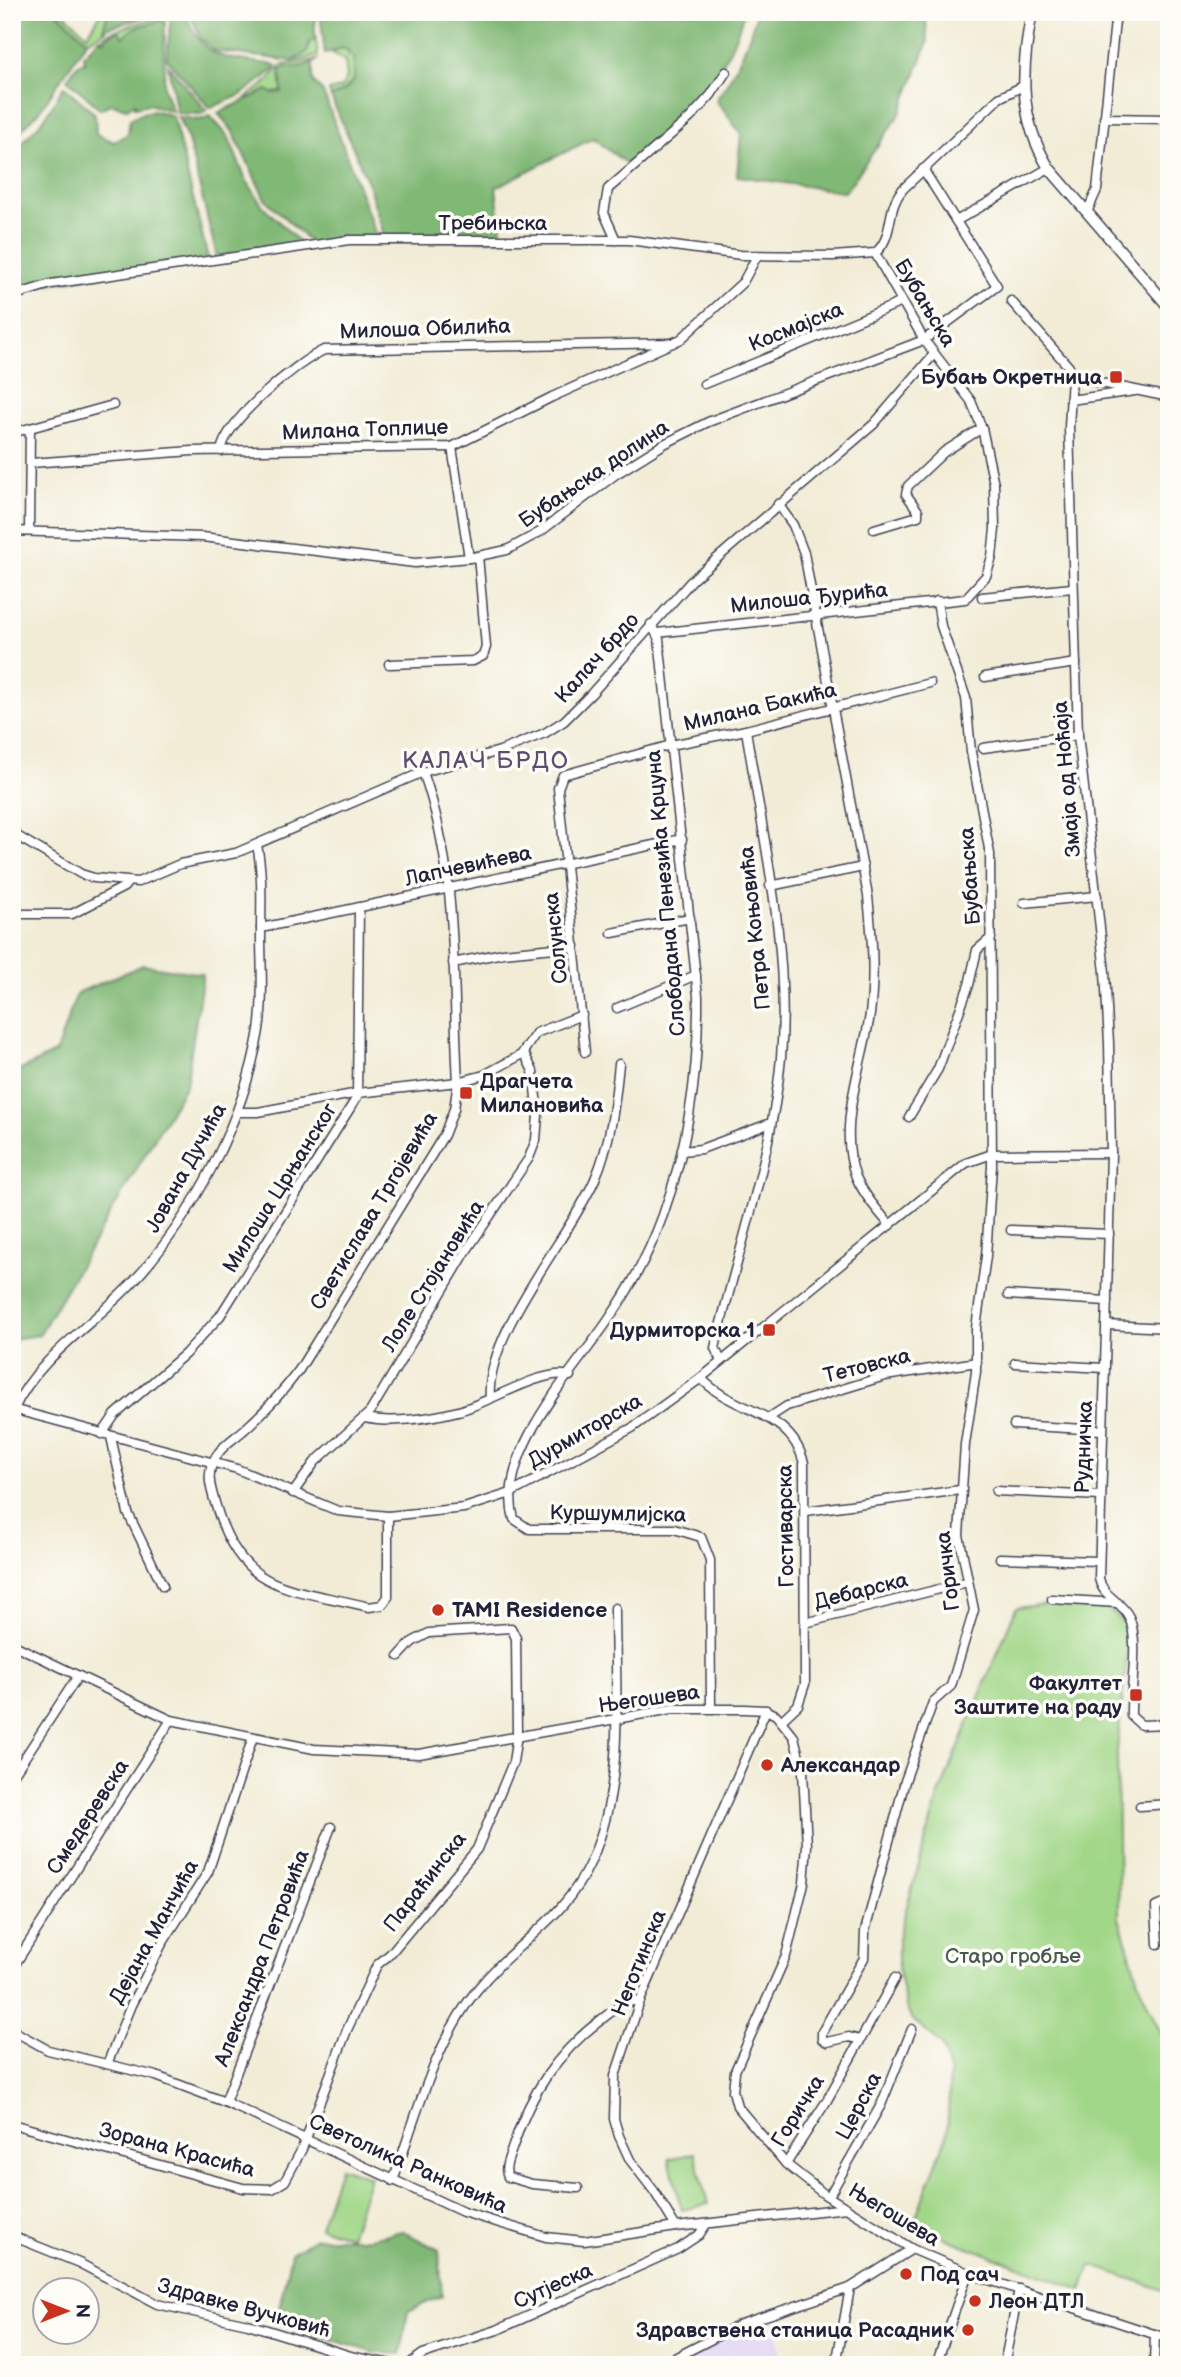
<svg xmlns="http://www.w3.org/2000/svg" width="1181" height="2377" font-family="'Balsamiq Sans',sans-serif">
  <rect width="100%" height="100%" fill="#fdfcf7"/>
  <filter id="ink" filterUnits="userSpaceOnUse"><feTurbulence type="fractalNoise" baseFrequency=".0143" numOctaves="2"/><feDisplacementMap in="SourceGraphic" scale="14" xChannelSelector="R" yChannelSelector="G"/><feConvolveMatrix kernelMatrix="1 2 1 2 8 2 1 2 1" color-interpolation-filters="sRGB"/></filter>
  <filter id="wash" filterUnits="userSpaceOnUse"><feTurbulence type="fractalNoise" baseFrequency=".00686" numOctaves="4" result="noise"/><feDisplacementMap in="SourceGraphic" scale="28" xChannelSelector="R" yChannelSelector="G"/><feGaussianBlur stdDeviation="1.57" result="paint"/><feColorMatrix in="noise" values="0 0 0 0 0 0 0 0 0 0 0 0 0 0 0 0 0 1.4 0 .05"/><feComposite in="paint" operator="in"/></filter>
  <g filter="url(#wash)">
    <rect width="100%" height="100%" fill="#f2ecd6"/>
    <!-- built -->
    <path fill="#e0d4f4" d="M777,2320L781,2365H686L698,2352L731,2335Z"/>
    <!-- green -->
    <g fill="#a1d788" stroke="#627c62" stroke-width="2">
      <path d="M57,12H63L87,35L102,12H108L104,30H107L87,41Z"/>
      <path d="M167,14L165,22C144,20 120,46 99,39L113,31Z"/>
      <path d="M315,32L318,56L293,61L308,51L309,41L314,40Z"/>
      <path d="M341,48L348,50L354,58V79L344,91L331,97L329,91L341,88L347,77L345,61L333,53Z"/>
      <path d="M317,60L312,65L280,69L282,92L245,98L264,85L281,65Z"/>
      <path d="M1056,1603L1110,1609L1125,1625L1128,1646L1117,1751L1119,1918L1140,1987L1169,2051V2292L1091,2265L1082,2290L947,2239L915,2219L947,2135L950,2074L942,2045L913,2020L906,2007L898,1970V1938L938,1797L1016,1608Z"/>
      <path d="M695,2153L708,2204L682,2210L669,2159Z"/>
      <path d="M340,2167L370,2177L350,2237L320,2227Z"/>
    </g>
    <!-- forest -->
    <g fill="#80b874" stroke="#516d58" stroke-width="2">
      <path d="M12,12H57L87,41L38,113L12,139Z"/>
      <path d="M108,12H162L103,29Z"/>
      <path d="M185,12C203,64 228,57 276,65L275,69L241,95L210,108L167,59L171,13Z"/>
      <path d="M189,12H316L314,41L309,42L308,51L293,61L215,51L201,39Z"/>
      <path d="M320,12H744C723,86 682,116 628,165L593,138L496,187L502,239L386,242L367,180L331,97L344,91L354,80V58L348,54V50L342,48L325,54Z"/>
      <path d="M757,12H925L928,42L900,114L845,192L737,176L741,134L716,100C736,72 748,45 757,12Z"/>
      <path d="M162,20L165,22L164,88L172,111L149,104L135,107V103L127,108L111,104L100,109L67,79L77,65L85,62L83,56L99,39L104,41L107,36L119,31L123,37L134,28Z"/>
      <path d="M313,62V82L323,92L378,240L312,244L265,199L232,130L218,113L267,90L272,93L282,92L280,70L286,67L300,68Z"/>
      <path d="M168,65L206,110V111L201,114L177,113Z"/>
      <path d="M64,86L95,114L96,134L114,142L128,134L130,119C146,110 157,108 173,117L208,258L12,290V154L44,119Z"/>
      <path d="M210,116L228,136L245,178L262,205L303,246L217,257L188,140L178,117L200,120Z"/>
      <path d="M143,965L203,974L186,1085L39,1335L12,1339V1079L15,1073L56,1052L77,993Z"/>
      <path d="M402,2231L439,2250L442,2296L408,2311L401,2354L375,2353L276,2322L291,2253L315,2238H370Z"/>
    </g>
  </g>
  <g filter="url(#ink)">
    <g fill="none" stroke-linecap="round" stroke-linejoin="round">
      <defs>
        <g id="minor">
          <path d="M1104,118L1169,119"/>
          <path d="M1087,212L1097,190L1116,12"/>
          <path d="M956,221L1049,168"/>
          <path d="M616,240L604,213L608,189L690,118L711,95L726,72"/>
          <path d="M12,296L51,284L349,240H629L741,255L833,256L875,253C895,237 885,209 903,189L999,98L1023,86"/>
          <path d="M1011,301L1069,367L1072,377L1069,427L1078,735L1105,972L1109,1043L1111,1153L1099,1578C1102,1597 1121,1600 1129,1617C1140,1642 1130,1688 1131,1716L1141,1725L1169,1724"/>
          <path d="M1072,377L1169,397"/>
          <path d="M704,384L902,302"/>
          <path d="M1070,400L1135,391"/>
          <path d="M12,433L113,405"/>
          <path d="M452,447L469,558"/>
          <path d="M221,451C226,420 296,363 324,350L673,343"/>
          <path d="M31,463L192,451L452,447L552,397L681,339L743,282L757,256"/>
          <path d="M778,504L793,525L804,553L868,896C872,936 875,974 870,1014C863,1065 836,1126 856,1177C864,1195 877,1210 890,1225"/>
          <path d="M874,529L918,516V511L906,494L908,486L944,452L982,428"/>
          <path d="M12,531L202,537L415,563L469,558L507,550L540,532L616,474L664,444L708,422L924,340L997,286L923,169"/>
          <path d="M29,531L30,428"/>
          <path d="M982,597L1072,588"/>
          <path d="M651,624L659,639L698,996C699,1071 688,1145 663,1215C650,1251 631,1287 609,1319C575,1370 495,1453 514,1519L529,1529H674L701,1537L710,1560L711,1708"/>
          <path d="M657,633L965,599L986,576L992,557L995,529L994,484L982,428L971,401L924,340L875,253"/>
          <path d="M389,664L473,661L483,656L486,647L478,556"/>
          <path d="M985,677L1076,663"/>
          <path d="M983,748L1078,735"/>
          <path d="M12,833L81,874L94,878L138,882L180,864L236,853L423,772L500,751L545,733L564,721L591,694L693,579L874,424L934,354"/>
          <path d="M770,886L863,867"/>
          <path d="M1024,903L1097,896"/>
          <path d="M12,914H72L124,887L128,882"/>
          <path d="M261,928L682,839"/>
          <path d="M612,933L690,918"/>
          <path d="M453,963L503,953L575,946"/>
          <path d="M617,1008L696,975"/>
          <path d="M585,1052L558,788L563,775L671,745L746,730L930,683"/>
          <path d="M239,1112H258L358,1093L458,1082L484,1075L521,1055L536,1033L582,1015"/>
          <path d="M909,1117L938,1069L969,985L977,950L991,938"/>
          <path d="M682,1151L701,1149L771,1123"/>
          <path d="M1011,1230L1109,1234"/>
          <path d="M1008,1295L1107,1301"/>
          <path d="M1106,1325L1169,1328"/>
          <path d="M721,1361L715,1348C737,1252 772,1157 781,1058C790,949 763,837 746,730"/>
          <path d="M1015,1363L1104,1368"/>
          <path d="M701,1378C734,1414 790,1409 804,1463L805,1684L798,1705L782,1720"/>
          <path d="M490,1399C484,1334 569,1239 595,1179C611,1142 615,1103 619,1064"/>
          <path d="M12,1409L237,1469L338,1511L388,1516L464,1508L511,1493L632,1428L701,1378L966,1163L992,1154L1111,1153"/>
          <path d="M14,1409C37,1358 94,1324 132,1283C194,1216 244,1120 259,1030C264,999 261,966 261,935C261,905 263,874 257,845"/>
          <path d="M770,1417L787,1406L885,1376L977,1362"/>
          <path d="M365,1418C393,1424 431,1418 458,1411C487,1404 544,1367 570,1376"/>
          <path d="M1014,1425L1102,1430"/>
          <path d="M102,1434L115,1415L185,1354L220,1316L357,1097L359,907"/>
          <path d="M111,1437L128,1513L163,1586"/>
          <path d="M996,1491L1100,1496"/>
          <path d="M293,1493L315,1462L370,1412L467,1250L529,1158L536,1140L538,1115L533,1071L524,1053"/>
          <path d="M806,1511L960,1490"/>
          <path d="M388,1516V1597L382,1605L369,1607C291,1587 242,1595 216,1506C210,1487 205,1472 217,1455C224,1444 235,1438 245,1429C265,1411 283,1392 299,1370L444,1135L454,1109L458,1082C452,976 459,873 423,772"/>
          <path d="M1000,1558L1098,1561"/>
          <path d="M1052,1599L1118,1603"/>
          <path d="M805,1623L967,1582"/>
          <path d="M12,1644L171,1720L314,1749L419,1754L672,1709H745L766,1710L776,1715L794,1737L803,1772L807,1845L804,1883L786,1956L735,2071L733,2091L737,2106L786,2164L824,2194L912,2249L968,2273L1169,2339"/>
          <path d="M12,1777L78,1676"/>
          <path d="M1140,1806L1169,1804"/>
          <path d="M1158,1944L1156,1907L1169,1902"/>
          <path d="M12,1969L171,1720"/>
          <path d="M12,2030L48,2050L156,2076L225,2102L463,2212L546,2237L584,2241L676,2227L847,2208"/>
          <path d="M860,2040L849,2037L827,2042L822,2039V2032L864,1958L865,1931L905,1781L933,1702L951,1686L974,1610L959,1535L965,1444L976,1372V1328L986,1256L992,1166L990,854L971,752L966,698L941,626L937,601"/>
          <path d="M108,2062L131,2005L162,1944L208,1872L253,1737"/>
          <path d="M225,2102L331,1827"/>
          <path d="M12,2124L243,2188L272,2189L285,2181L302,2149L347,2030L377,1965L390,1954L477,1849L513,1762L517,1735L516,1638L511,1628L429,1633L412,1642L399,1656"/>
          <path d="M786,2164L826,2102L895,1978"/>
          <path d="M393,2181C416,2118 434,2044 476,1991C515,1941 563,1923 591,1861C626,1783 615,1691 615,1608"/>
          <path d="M578,2188L532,2184L508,2177C503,2168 510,2156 513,2146C531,2092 557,2053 602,2019C614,2010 625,1999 640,2001"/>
          <path d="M829,2196L881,2105L912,2029"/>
          <path d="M676,2227L654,2191L630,2160L619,2136L614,2119L615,2076L640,2001L766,1710"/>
          <path d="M12,2236L79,2263L157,2304L248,2324L354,2357L396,2365"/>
          <path d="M408,2365L423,2354L497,2330L678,2249L699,2235L705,2226"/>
          <path d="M661,2365L741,2324L850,2288L912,2249"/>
          <path d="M836,2365L850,2288"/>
          <path d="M936,2365L968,2273"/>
          <path d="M1004,2365L1019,2289"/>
          <path d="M1154,2365L1155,2334"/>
        </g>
        <path id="tertiary" d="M1032,12C1021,68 1018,118 1049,168L1169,307"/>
      </defs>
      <!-- minor casing -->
      <use href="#minor" stroke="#414052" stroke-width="11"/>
      <!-- tertiary casing -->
      <use href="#tertiary" stroke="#414052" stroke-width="13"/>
      <!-- minor -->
      <use href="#minor" stroke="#fff" stroke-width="8"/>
      <!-- tertiary -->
      <use href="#tertiary" stroke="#fff" stroke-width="10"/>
    </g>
  </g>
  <!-- markers -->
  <g fill="#c8321e" stroke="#fdfcf7" stroke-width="2.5">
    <rect x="1109" y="370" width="14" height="14" rx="3.5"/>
    <rect x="459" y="1086" width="14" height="14" rx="3.5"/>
    <rect x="762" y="1323" width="14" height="14" rx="3.5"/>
    <circle cx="438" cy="1610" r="7"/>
    <rect x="1129" y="1688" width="14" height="14" rx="3.5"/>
    <circle cx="767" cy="1765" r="7"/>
    <circle cx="906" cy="2274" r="7"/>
    <circle cx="975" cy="2301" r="7"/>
    <circle cx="968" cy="2330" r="7"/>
  </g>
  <g text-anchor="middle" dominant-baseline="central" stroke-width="7" stroke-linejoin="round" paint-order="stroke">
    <!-- street labels -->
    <g font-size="21" fill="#22223b" stroke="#fdfcf7">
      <text x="493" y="223">Требињска</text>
      <text transform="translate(925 303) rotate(59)">Бубањска</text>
      <text transform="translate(796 327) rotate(-22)">Космајска</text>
      <text transform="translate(425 329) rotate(-2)">Милоша Обилића</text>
      <text transform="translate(365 430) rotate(-2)">Милана Топлице</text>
      <text transform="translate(594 474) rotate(-34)">Бубањска долина</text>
      <text transform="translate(809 598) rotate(-6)">Милоша Ђурића</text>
      <text transform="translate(597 658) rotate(-48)">Калач брдо</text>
      <text transform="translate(760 707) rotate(-13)">Милана Бакића</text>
      <text transform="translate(1067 779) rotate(-95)">Змаја од Ноћаја</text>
      <text transform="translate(468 866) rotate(-12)">Лапчевићева</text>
      <text transform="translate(970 876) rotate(-94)">Бубањска</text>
      <text transform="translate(666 893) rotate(-95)">Слободана Пенезића Крцуна</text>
      <text transform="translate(755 928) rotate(-96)">Петра Коњовића</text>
      <text transform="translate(556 938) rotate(-96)">Солунска</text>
      <text transform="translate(186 1168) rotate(-61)">Јована Дучића</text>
      <text transform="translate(280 1188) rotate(-58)">Милоша Црњанског</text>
      <text transform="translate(374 1211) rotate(-59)">Светислава Тргојевића</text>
      <text transform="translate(433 1276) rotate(-58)">Лоле Стојановића</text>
      <text transform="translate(867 1366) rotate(-14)">Тетовска</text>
      <text transform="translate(585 1431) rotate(-30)">Дурмиторска</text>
      <text transform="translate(1084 1447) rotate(-88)">Рудничка</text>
      <text transform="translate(618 1514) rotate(1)">Куршумлијска</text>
      <text transform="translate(786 1526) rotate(-91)">Гостиварска</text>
      <text transform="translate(948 1571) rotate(-97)">Горичка</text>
      <text transform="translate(861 1591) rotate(-14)">Дебарска</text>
      <text transform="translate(649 1699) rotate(-8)">Његошева</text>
      <text transform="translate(88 1817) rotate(-57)">Смедеревска</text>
      <text transform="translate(425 1882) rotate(-52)">Параћинска</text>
      <text transform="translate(154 1932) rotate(-61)">Дејана Манчића</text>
      <text transform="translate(262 1958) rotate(-69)">Александра Петровића</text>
      <text transform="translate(639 1963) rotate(-68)">Неготинска</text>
      <text transform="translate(859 2106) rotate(-62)">Церска</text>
      <text transform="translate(798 2111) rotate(-58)">Горичка</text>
      <text transform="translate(177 2150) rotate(15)">Зорана Красића</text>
      <text transform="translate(408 2164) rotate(24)">Светолика Ранковића</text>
      <text transform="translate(894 2215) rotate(31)">Његошева</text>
      <text transform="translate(553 2286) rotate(-24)">Сутјеска</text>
      <text transform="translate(244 2308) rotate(15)">Здравке Вучковић</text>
    </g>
    <!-- poi labels -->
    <g font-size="21" font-weight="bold" fill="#22223b" stroke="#fdfcf7" text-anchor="start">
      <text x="1102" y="377" text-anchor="end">Бубањ Окретница</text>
      <text x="480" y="1081">Драгчета<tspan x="480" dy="24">Милановића</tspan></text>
      <text x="755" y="1330" text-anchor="end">Дурмиторска 1</text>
      <text x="452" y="1610">TAMI Residence</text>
      <text x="1122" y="1683" text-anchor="end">Факултет<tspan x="1122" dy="24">Заштите на раду</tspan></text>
      <text x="781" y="1765">Александар</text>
      <text x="920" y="2274">Под сач</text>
      <text x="989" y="2301">Леон ДТЛ</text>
      <text x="954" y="2330" text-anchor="end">Здравствена станица Расадник</text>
    </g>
    <!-- park labels -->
    <g font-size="21" fill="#485852" stroke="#fdfcf7">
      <text x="1013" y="1956">Старо гробље</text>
    </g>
    <!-- quarter labels -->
    <g font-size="24" letter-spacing="2" fill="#5c4e6e" stroke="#fdfcf7">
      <text x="486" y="760">КАЛАЧ БРДО</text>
    </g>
  </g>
  <!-- margin -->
  <rect width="1181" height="2377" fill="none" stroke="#fdfcf7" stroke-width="42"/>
  <!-- north arrow -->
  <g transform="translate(66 2311) rotate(90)"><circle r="33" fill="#fdfcf7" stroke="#a5a5ac" stroke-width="2"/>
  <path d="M0-5L12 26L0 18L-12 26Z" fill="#c8321e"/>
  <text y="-10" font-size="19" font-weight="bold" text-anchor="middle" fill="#22223b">N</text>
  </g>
</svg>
